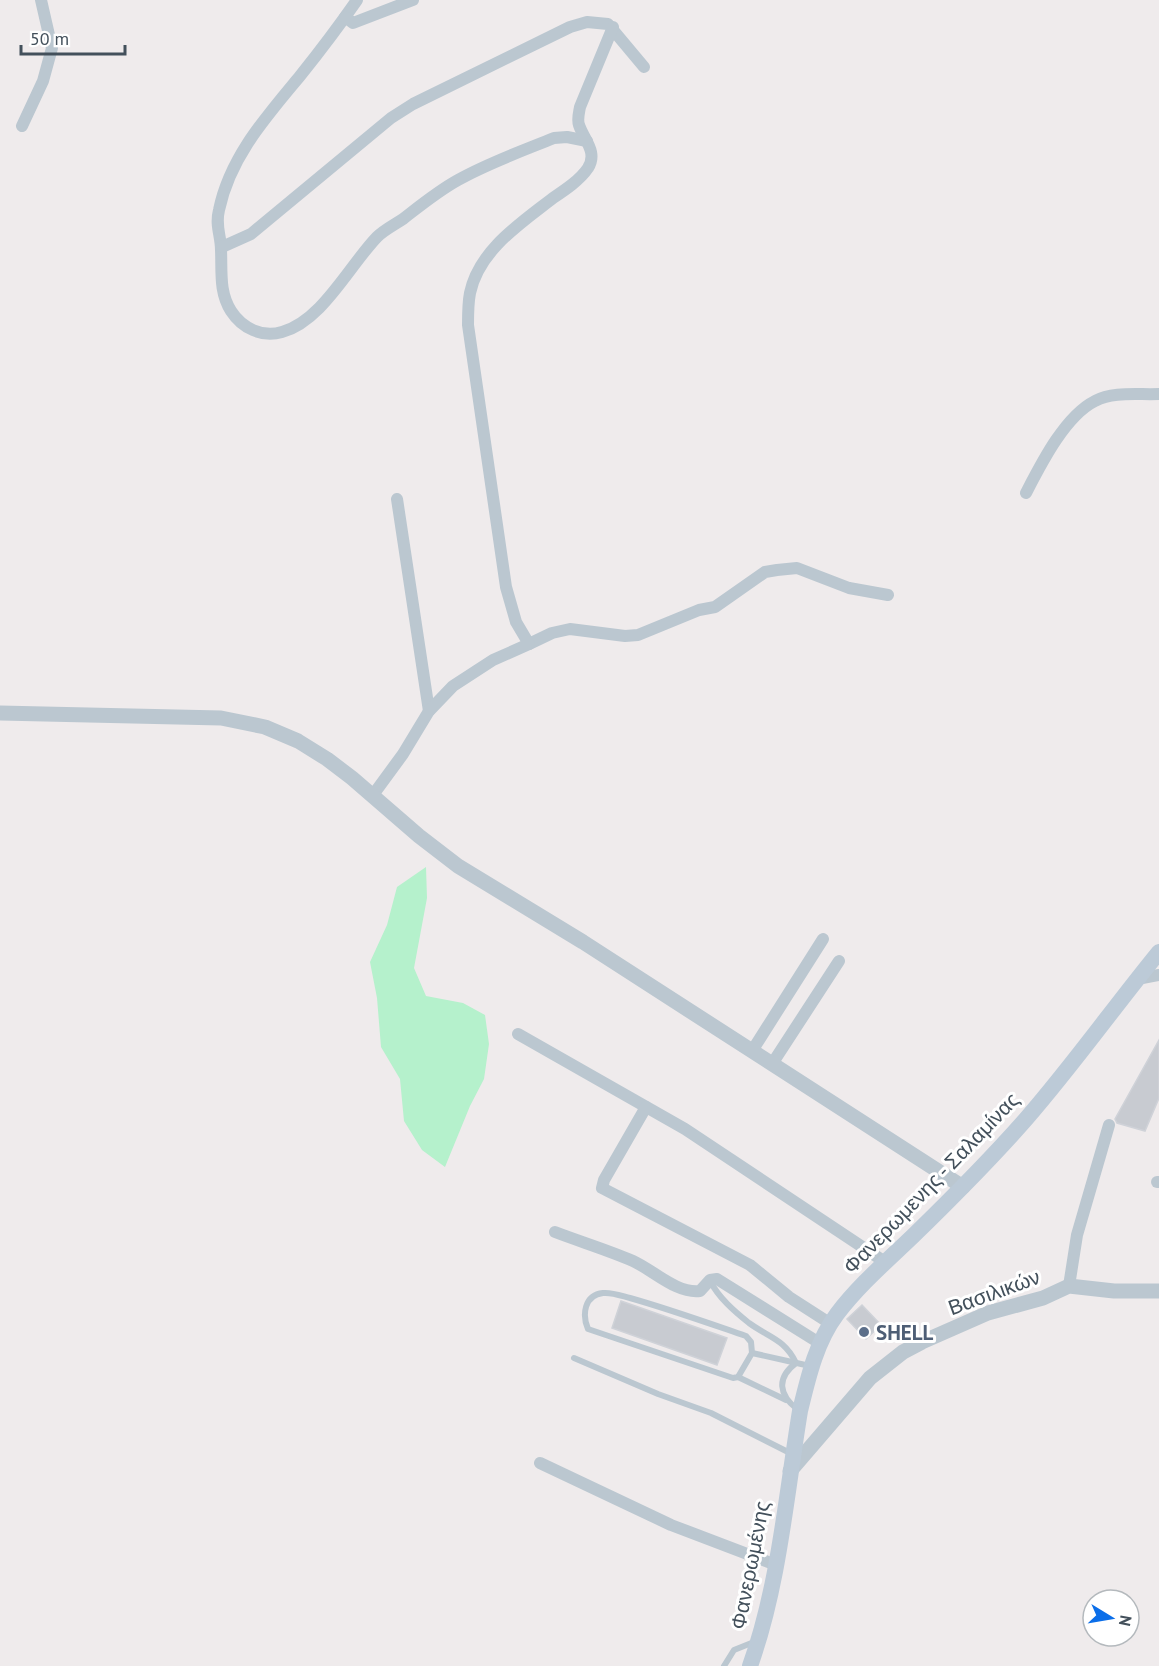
<svg xmlns="http://www.w3.org/2000/svg" width="1159" height="1666" font-family="'PT Sans',sans-serif">
  <rect width="100%" height="100%" fill="#efebec"/>
  <!-- green -->
  <path fill="#b5f1cc" d="M426,867L427,898L414,968L426,996L463,1003L485,1015L489,1044L484,1079L470,1106L445,1167L422,1150L404,1121L400,1079L381,1047L377,998L370,962L387,925L397,887Z"/>
  <!-- building -->
  <g fill="#c8cbd1" stroke="#cfd2d8" stroke-width="1.5">
    <path d="M1159,1040V1098L1145,1131L1117,1123L1115,1119Z"/>
    <path d="M621,1301L727,1338L717,1365L612,1328Z"/>
    <path d="M862,1305L881,1325L866,1339L847,1319Z"/>
  </g>
  <g fill="none" stroke-linecap="round" stroke-linejoin="round">
    <!-- service -->
    <g stroke="#bbc7d0" stroke-width="6">
      <path d="M710,1281C719,1298 734,1311 749,1323C768,1337 785,1339 796,1363C776,1378 779,1395 797,1409"/>
      <path d="M752,1353L751,1342L746,1336C708,1323 669,1309 630,1298C622,1296 612,1292 603,1293C584,1295 582,1315 588,1329L733,1378L738,1377L752,1353L810,1366"/>
      <path d="M574,1358L658,1394L711,1413L792,1454"/>
      <path d="M738,1377L786,1400"/>
      <path d="M724,1666L734,1650L754,1642"/>
    </g>
    <!-- minor -->
    <g stroke="#bbc7d0" stroke-width="12">
      <path d="M357,0C339,26 320,51 300,76C266,117 230,157 219,210C215,226 221,235 221,250C222,272 219,292 231,311C242,328 262,338 282,332C322,321 349,266 377,237C384,230 394,225 403,219C421,205 438,191 458,180C488,163 522,151 554,138L567,137L587,141"/>
      <path d="M345,17L353,23L413,0"/>
      <path d="M22,126L43,81L52,48L41,0"/>
      <path d="M222,247L251,234L391,118L413,104L570,27L587,22L608,24L644,67"/>
      <path d="M1026,493C1041,464 1065,416 1095,401C1113,391 1139,395 1159,394"/>
      <path d="M397,499L429,711"/>
      <path d="M529,644L552,633L570,629L625,636L638,635L699,610L715,607L765,572L777,570L797,568L849,588L888,595"/>
      <path d="M373,795L403,754L429,711L453,686L493,660L529,644L516,622L506,587L468,325C468,315 468,303 470,293C479,250 521,223 553,198C565,190 580,180 588,168C598,152 584,140 579,125C577,119 579,113 580,107L613,27"/>
      <path d="M1137,979L1159,975"/>
      <path d="M518,1034L685,1129L885,1262"/>
      <path d="M752,1051L823,939"/>
      <path d="M772,1064L839,961"/>
      <path d="M646,1107L604,1180L602,1188L750,1265L789,1297L831,1324"/>
      <path d="M1157,1182H1159"/>
      <path d="M555,1232C581,1242 608,1250 633,1261C653,1270 677,1294 700,1291L710,1280L717,1279L821,1344"/>
      <path d="M1069,1286L1077,1235L1109,1125"/>
      <path d="M540,1463L671,1525L776,1565"/>
    </g>
    <!-- tertiary -->
    <g stroke="#bbc7d0" stroke-width="15">
      <path d="M0,713L221,718L265,727L298,741L327,759L352,778L419,836L458,866L583,942L963,1187"/>
      <path d="M790,1471L870,1378L903,1352L922,1342L988,1313L1043,1298L1069,1286L1114,1291H1159"/>
    </g>
    <!-- secondary -->
    <path stroke="#bccad7" stroke-width="16" d="M750,1666C779,1585 786,1496 800,1411C808,1378 816,1342 837,1314C859,1285 887,1261 913,1236C952,1198 990,1160 1026,1119C1073,1065 1114,1007 1159,952"/>
  </g>
  <!-- markers -->
  <circle fill="#5c6f8a" stroke="#fff" stroke-width="2" cx="864" cy="1332" r="6"/>
  <g text-anchor="middle" dominant-baseline="central" stroke-width="6" stroke-linejoin="round" paint-order="stroke">
    <!-- street labels -->
    <g font-size="21" fill="#43505b" stroke="#fff">
      <text transform="translate(931 1183) rotate(-46)">Φανερωμενης - Σαλαμίνας</text>
      <text transform="translate(994 1292) rotate(-20)">Βασιλικών</text>
      <text transform="translate(750 1565) rotate(-79)">Φανερωμένης</text>
    </g>
    <!-- service labels -->
    <g font-size="21" font-weight="bold" fill="#4e5e75" stroke="#fff" text-anchor="start">
      <text x="876" y="1332">SHELL</text>
    </g>
  </g>
  <!-- north arrow -->
  <g transform="translate(1111 1618) rotate(101)"><circle r="28" fill="#ffffff" stroke="#b4b9bd" stroke-width="1.5"/>
  <path d="M0-4.5L10 22L0 15L-10 22Z" fill="#0b6ee9"/>
  <text y="-9" font-size="16" font-weight="bold" text-anchor="middle" fill="#43505b">N</text>
  </g>
  <!-- scale -->
  <path d="M21 45v9h104v-9" fill="none" stroke="#43505b" stroke-width="3"/>
  <text x="30" y="45" font-size="18" fill="#43505b" stroke="#ffffff" stroke-width="4.5" paint-order="stroke">50 m</text>
</svg>
